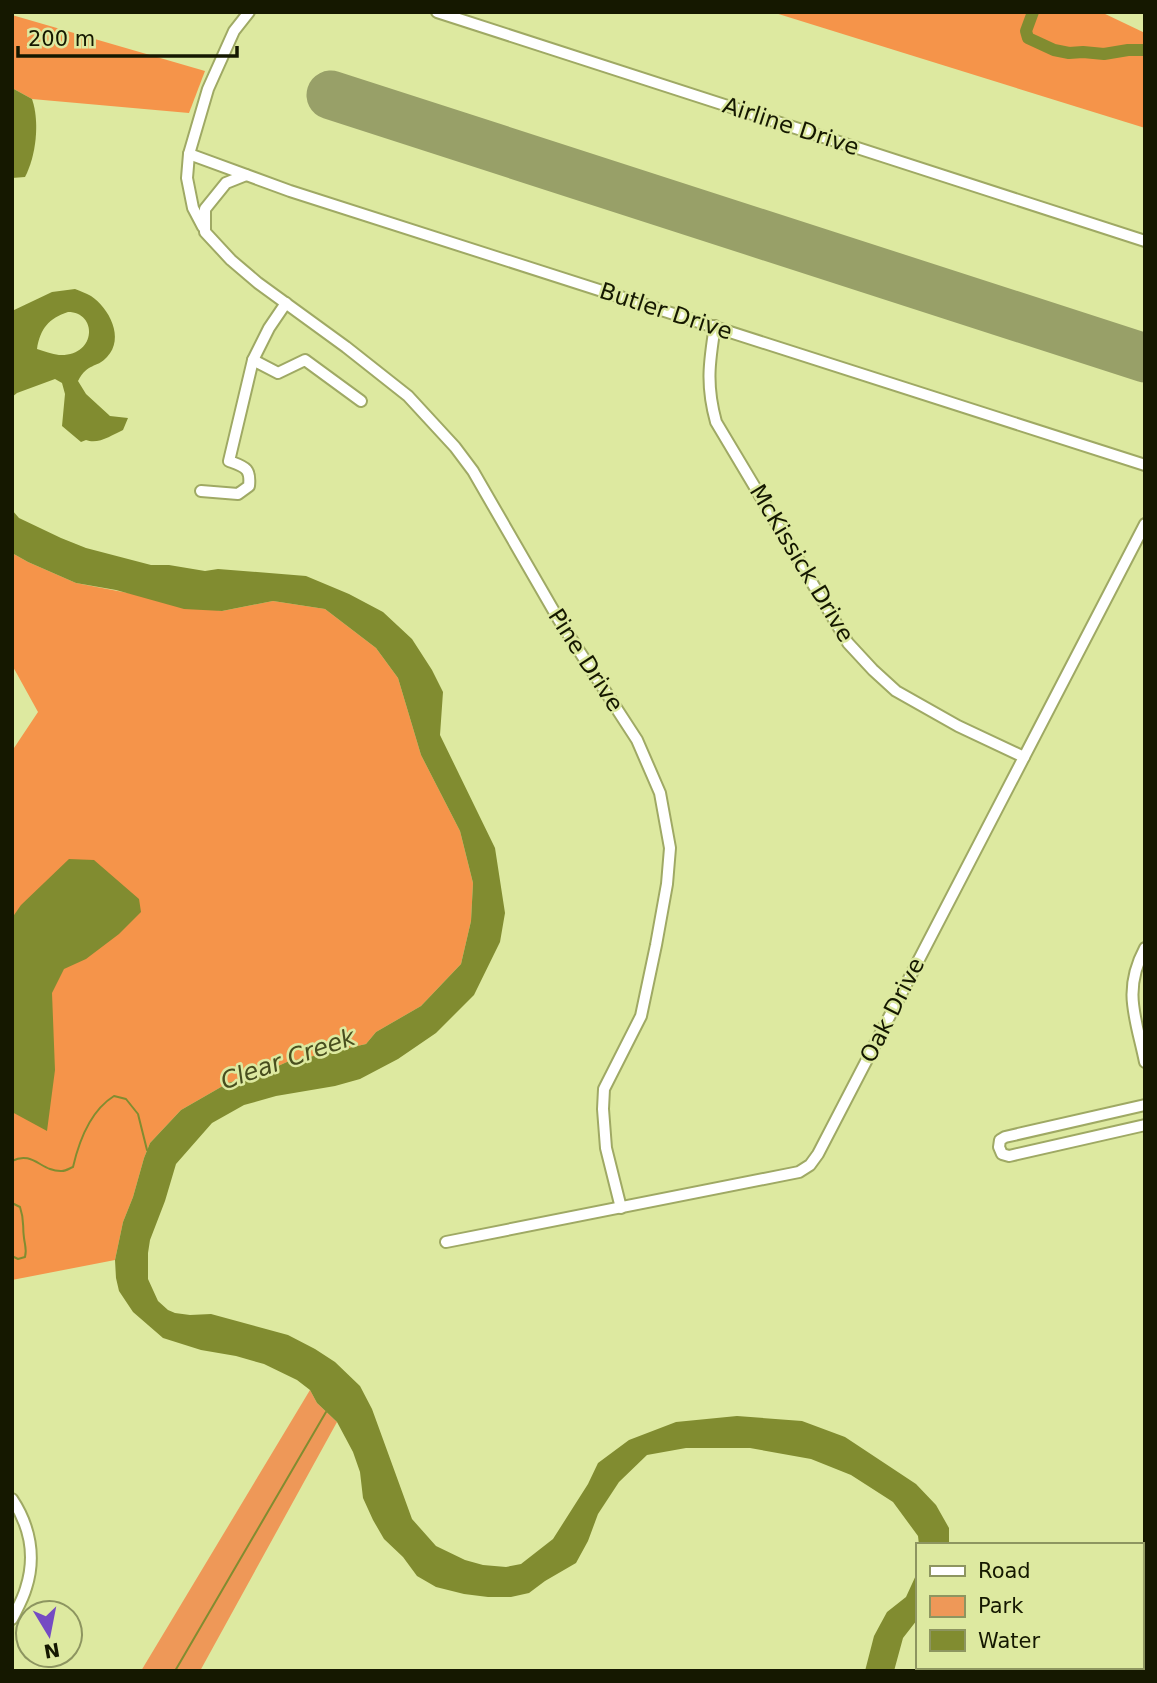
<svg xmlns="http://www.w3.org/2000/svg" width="1157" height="1683" font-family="'DejaVu Sans',sans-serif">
  <rect width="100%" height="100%" fill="#dde9a0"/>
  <!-- green -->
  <path fill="#ee9858" d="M310,1390L317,1403L337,1422L200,1671H141Z"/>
  <!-- forest -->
  <g fill="#f5944a">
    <path d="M772,12H1101L1145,33V128Z"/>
    <path d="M12,15L205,71L189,113L32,99L12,88Z"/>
    <path d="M12,553L28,562L76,583L222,611L273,601L325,609L376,648L398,678L421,755L460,831L473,883L471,921L461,964L421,1006L376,1032L366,1044L287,1062L258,1075L228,1083L181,1110L150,1143L144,1158L133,1197L123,1222L115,1260L12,1280V751L38,712L12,665Z"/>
  </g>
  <!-- water -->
  <g fill="#818c30" fill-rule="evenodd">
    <path d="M12,88L32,99C40,122 36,156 25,177L12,178Z"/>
    <path d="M75,289C80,291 86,293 91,296C109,308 125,338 107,357C96,369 88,362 78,381L86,394L110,416L128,418L123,430C112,435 98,445 86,440L81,442L62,426L65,394L62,383L55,379L17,393L12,397V311L52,292ZM68,312C98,312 97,357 59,355C52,354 44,351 37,349C40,329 49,318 68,312Z"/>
    <path d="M12,510L19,518L61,538L86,548L151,565H169L205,571L218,569L306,576L349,594L383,612L412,639L432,670L443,692L440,735L495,848L505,913L500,942L474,995L436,1033L398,1059L360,1079L335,1086L276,1096L244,1105L212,1123L176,1164L165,1201L150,1240L148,1253V1279L158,1301L168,1310L175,1313L190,1315L211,1314L288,1335L315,1349L335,1362L360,1386L372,1409L412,1519L436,1546L465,1560L483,1565L506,1567L521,1564L553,1539L588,1484L598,1463L629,1440L676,1422L737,1416L802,1421L845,1437L916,1484L936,1505L949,1528V1545H919L918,1536L893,1502L851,1475L811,1459L750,1448H686L647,1455L619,1482L598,1514L588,1541L576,1563L545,1581L529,1593L511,1597H488L464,1594L436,1587L417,1576L403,1557L384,1539L373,1520L363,1498L360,1472L353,1452L337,1422L317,1403L310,1390L297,1380L264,1364L236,1356L201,1350L163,1338L133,1312L119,1291L116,1278L115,1260L123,1222L133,1197L144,1158L150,1143L181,1110L228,1083L258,1075L287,1062L366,1044L376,1032L421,1006L461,964L471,921L473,883L460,831L421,755L398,678L376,648L325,609L273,601L222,611L184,609L116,590L76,583L28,562L12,553Z"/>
    <path d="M69,859L94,860L139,899L141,912L119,934L86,959L64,969L52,993L55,1070L47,1131L12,1112V918L21,905Z"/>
    <path d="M917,1573V1620L903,1638L894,1671H865L874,1636L881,1623L887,1612L906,1597Z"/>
  </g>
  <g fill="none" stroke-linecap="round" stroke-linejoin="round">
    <!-- stream -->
    <g stroke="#818c30" stroke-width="2">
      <path d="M12,1161C33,1150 41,1172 62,1171C66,1171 70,1168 73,1167C79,1141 90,1111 114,1096L126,1099L138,1114L147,1150"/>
      <path d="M12,1203L20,1207C25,1222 22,1224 24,1238C25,1246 27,1249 25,1257L18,1259L12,1256"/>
      <path d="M175,1671L326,1412"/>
    </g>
    <!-- river -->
    <path stroke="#818c30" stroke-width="12" d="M1033,12L1026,31L1028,38L1054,50L1069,53L1083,52L1104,54L1128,50H1145"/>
    <!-- runway -->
    <path stroke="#98a068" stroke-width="49" d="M331,95L1145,358"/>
    <defs>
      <g id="minor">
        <path d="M437,12L1145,241"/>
        <path d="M189,154L290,191L1145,465"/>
        <path d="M246,175L226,183L205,209V232L231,260L258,283L346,347L408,396L455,447L473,471L559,620L637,740L660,793L670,848L667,884L656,945L641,1016L604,1089L603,1109L606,1148L621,1208"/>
        <path d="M203,227L193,208L187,178L189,154L208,89L234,31L249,12"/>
        <path d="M715,326C709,363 706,386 716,422L848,643L873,670L896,691L958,726L1024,757"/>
        <path d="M253,360L278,373L305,360L361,401"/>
        <path d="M201,491L238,494L249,486C251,468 245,467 229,461L253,360L269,328L286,303"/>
        <path d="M1145,948C1122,991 1136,1018 1145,1062"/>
        <path d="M1145,1105L1005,1137L1000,1140L999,1147L1002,1154L1009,1156L1145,1125"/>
        <path d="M446,1242L799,1172L810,1165L818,1154L1145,524"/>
        <path d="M12,1499C30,1526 36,1557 26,1588C23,1599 17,1609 12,1619"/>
        <path d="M1141,1574L1145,1570"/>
        <path d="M1068,1671L1070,1667"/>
      </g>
    </defs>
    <!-- minor casing -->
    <use href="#minor" stroke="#9fa964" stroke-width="14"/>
    <!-- minor -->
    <use href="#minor" stroke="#fff" stroke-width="10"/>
  </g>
  <g text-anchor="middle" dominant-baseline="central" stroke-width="5" stroke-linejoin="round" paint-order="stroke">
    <!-- street labels -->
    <g font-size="23" fill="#151800" stroke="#dde9a0">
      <text transform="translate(791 126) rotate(18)">Airline Drive</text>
      <text transform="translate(666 311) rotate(18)">Butler Drive</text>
      <text transform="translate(802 563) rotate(59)">McKissick Drive</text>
      <text transform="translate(586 660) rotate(57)">Pine Drive</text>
      <text transform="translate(892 1010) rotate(-63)">Oak Drive</text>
    </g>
    <!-- water labels -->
    <g font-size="24" font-style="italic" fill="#484e1e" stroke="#dde9a0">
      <text transform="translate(288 1059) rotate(-19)">Clear Creek</text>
    </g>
  </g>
  <!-- border -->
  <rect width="1157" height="1683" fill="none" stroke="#151800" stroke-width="28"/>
  <!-- legend -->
  <rect x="916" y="1543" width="228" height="126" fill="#dde9a0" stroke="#8d9560" stroke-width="2"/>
  <rect x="930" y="1566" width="35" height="10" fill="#ffffff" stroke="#8d9560" stroke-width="2"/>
  <text x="978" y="1578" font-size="21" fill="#151800">Road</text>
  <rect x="930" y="1596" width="35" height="21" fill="#ee9858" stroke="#8d9560" stroke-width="2"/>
  <text x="978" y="1613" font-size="21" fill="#151800">Park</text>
  <rect x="930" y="1630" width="35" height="21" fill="#818c30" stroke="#8d9560" stroke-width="2"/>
  <text x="978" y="1648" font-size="21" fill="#151800">Water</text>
  <!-- north arrow -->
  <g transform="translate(49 1634) rotate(170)"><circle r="33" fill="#dde9a0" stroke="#8d9560" stroke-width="2"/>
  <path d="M0-5L12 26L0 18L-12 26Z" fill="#754bc3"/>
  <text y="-10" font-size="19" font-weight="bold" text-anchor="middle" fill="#151800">N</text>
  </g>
  <!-- scale -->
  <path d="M18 46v10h219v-10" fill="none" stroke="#151800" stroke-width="3.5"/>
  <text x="28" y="46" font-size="21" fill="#151800" stroke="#dde9a0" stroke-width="5" paint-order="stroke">200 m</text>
</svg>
